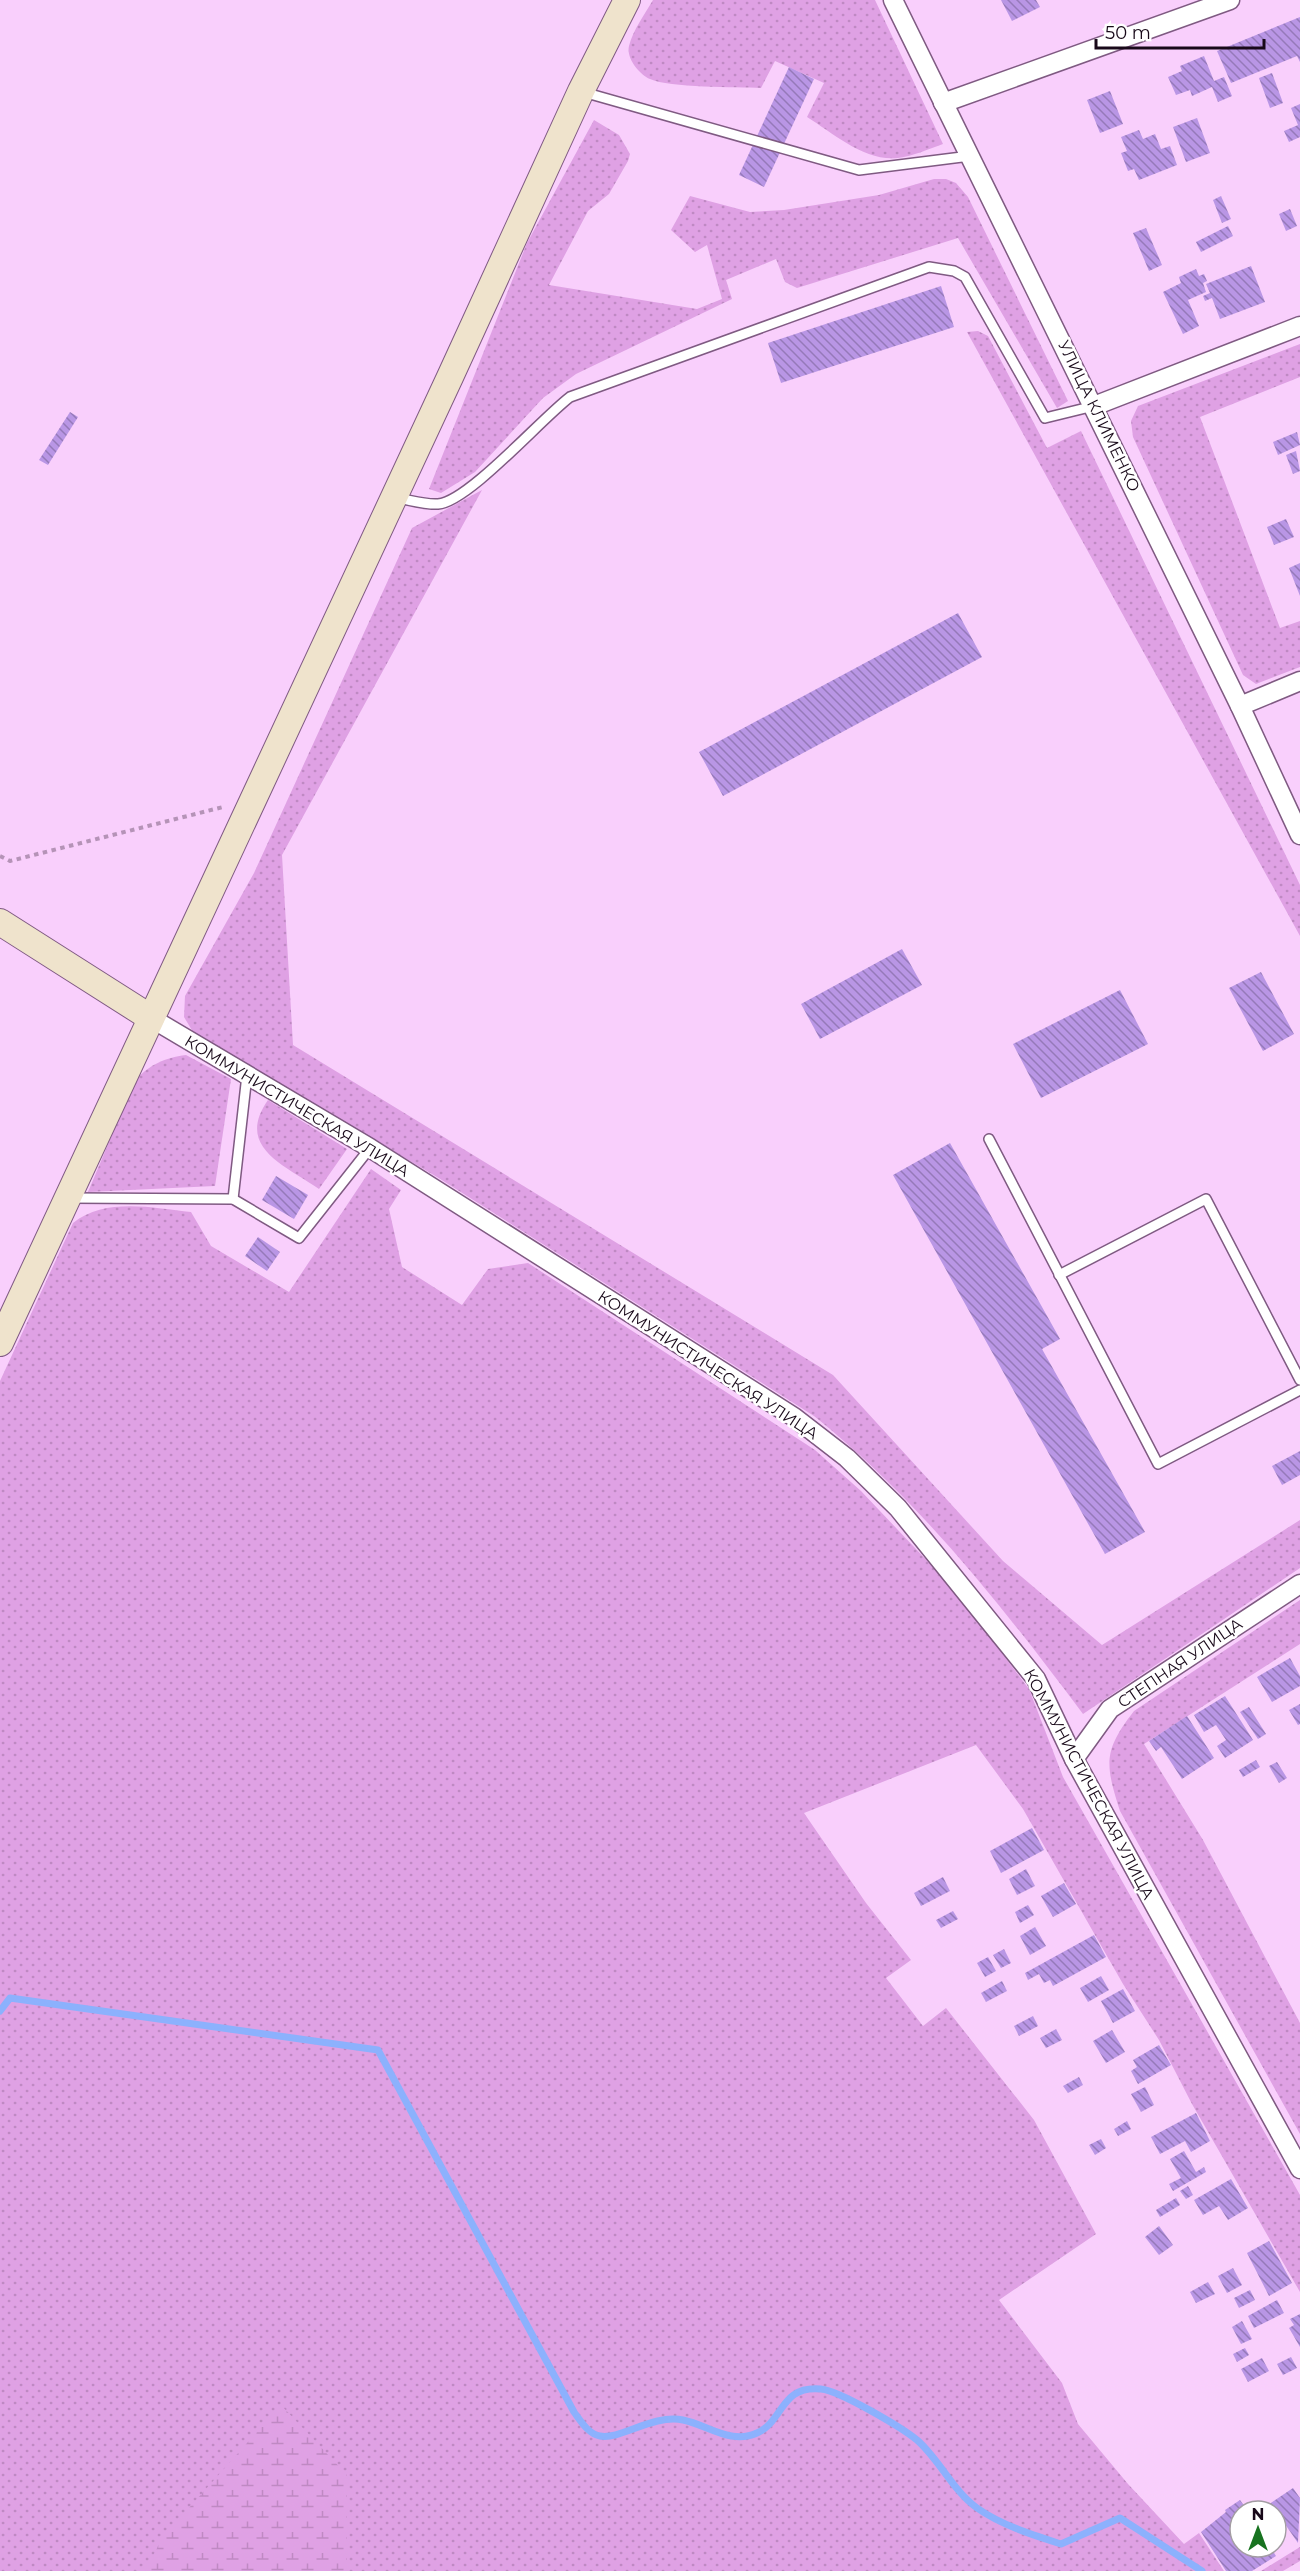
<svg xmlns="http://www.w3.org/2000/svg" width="1300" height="2571" font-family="Montserrat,sans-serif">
  <defs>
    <pattern id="green-dots" width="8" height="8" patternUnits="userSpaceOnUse" patternTransform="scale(1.5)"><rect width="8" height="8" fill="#dfa1e4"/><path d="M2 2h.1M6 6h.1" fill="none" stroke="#bf89c3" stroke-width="1.8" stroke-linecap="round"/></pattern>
    <pattern id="wetland-marsh" width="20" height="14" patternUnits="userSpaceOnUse" patternTransform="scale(1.5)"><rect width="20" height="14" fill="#dfa1e4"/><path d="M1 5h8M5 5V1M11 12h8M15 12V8" fill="none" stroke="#bf89c3"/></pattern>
    <pattern id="building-back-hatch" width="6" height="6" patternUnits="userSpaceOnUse" patternTransform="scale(1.5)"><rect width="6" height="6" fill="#b996e5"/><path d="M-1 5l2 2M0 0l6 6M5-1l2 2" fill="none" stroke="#9579b9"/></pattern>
  </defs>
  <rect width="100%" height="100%" fill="#f9cffc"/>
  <!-- green -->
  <g fill="url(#green-dots)">
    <path d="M653,0H875L943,144C929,149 913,156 898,158C865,162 833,133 807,117L824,83L775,61L761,88C737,87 669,88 650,79C639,74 626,58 629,46C633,30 645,14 653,0Z"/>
    <path d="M594,120L619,135L630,154L628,161L609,194L588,211L549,285L697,309L722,299L707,245L695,252L671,230L690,196L750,212L784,210L879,195L934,179H946L956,183L968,197L1068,401L1057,408L958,238L797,288L785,282L776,259L726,280L732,299L576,374L543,398L475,472L441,493L429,489L527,243Z"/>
    <path d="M978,331L988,336L1047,448L1081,431L1300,885V936L967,332Z"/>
    <path d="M1300,344V377L1200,417L1280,628L1300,621V667L1256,684L1243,675L1133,437L1131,421L1138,406Z"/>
    <path d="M482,490L282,855L293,1045L833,1375L1003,1561L1102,1645L1300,1520V1568L1083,1714C1002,1606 920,1501 814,1416L437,1177L193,1032L184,1017L185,996L254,873L412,528Z"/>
    <path d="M186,1055L231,1079L215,1186L88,1192L135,1080C151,1064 164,1058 186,1055Z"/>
    <path d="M268,1100L347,1149L319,1189C284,1165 235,1147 268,1100Z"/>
    <path d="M371,1169L401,1190L389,1209L402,1267L462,1305L488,1269L528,1263L815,1450L861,1491L951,1586L1029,1689L1063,1777L1300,2195V2292L1192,2104L1159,2040L1123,1984L1023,1809L976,1745L804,1813L866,1903L911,1960L886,1978L923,2026L946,2008L1034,2120L1096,2234L999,2300L1062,2383L1078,2424L1128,2484L1184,2544L1199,2533L1224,2571H0V1381L73,1223C105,1197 153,1208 191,1212L211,1246L289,1292Z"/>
    <path d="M1300,1600V1644L1144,1744L1203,1840L1300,2023V2134L1120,1811C1105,1764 1103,1751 1134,1711Z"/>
    <path d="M1300,2547V2561L1283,2571H1261Z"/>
  </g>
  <!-- wetland -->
  <path fill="url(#wetland-marsh)" d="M281,2405L347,2475V2571H145L163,2537Z"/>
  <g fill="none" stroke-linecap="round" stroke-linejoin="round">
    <!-- stream -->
    <path stroke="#8cb1fd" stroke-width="7" d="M0,2011L10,1998L378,2050L574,2412C580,2420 588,2434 600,2436C621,2440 652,2414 683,2420C708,2425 731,2445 757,2433C784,2421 780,2385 821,2389C840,2391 901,2427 917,2440C939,2459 953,2491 977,2508C1001,2525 1033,2535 1061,2544L1120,2518L1202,2571"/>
  </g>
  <!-- building -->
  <g fill="url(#building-back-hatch)">
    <path d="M1001,0H1036L1040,7L1012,21Z"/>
    <path d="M1300,17V62L1297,56L1231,83L1217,51Z"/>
    <path d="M1204,56L1214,81L1224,77L1232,96L1218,102L1212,87L1192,96L1190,90L1176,95L1168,77L1182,71L1180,66Z"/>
    <path d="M789,67L814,79L764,187L739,175Z"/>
    <path d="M1272,73L1283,103L1270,108L1259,78Z"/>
    <path d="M1110,91L1123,124L1100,133L1087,100Z"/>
    <path d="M1300,104V137L1289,142L1284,131L1298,125L1291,108Z"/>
    <path d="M1197,118L1210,153L1186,162L1173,127Z"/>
    <path d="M1139,130L1143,139L1155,134L1161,149L1170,146L1177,165L1139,180L1134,169L1128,171L1121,153L1127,151L1121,137Z"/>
    <path d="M1221,196L1231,219L1222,223L1213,200Z"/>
    <path d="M1290,209L1297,226L1286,231L1279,214Z"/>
    <path d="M1228,226L1233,236L1201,252L1196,242Z"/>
    <path d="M1146,228L1162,265L1149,271L1133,233Z"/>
    <path d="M1251,266L1265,302L1220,319L1212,298L1205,301L1203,296L1210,293L1206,284Z"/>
    <path d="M1196,269L1199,276L1204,274L1207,281L1203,283L1206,292L1188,300L1199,326L1183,334L1163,292L1181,283L1179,277Z"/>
    <path d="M941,286L954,327L781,383L768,343Z"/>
    <path d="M70,412L78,417L48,465L39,460Z"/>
    <path d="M1297,432L1300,445L1278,455L1273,442Z"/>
    <path d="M1296,451L1300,471L1293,474L1286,455Z"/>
    <path d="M1286,519L1294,537L1274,545L1267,527Z"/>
    <path d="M1300,563V596L1289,568Z"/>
    <path d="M958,613L982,657L723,796L699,752Z"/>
    <path d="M902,949L922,985L820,1039L801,1004Z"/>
    <path d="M1261,972L1294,1034L1263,1051L1229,988Z"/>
    <path d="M1120,990L1148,1044L1041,1098L1013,1044Z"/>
    <path d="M950,1143L1060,1339L1042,1349L1145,1532L1105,1554L893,1175Z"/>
    <path d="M276,1176L308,1195L294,1219L262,1200Z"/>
    <path d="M258,1237L280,1252L267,1271L245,1256Z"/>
    <path d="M1300,1451V1475L1282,1485L1272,1466Z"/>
    <path d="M1290,1658L1300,1676V1686L1272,1702L1257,1677Z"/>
    <path d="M1225,1696L1253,1740L1225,1758L1217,1746L1226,1740L1216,1725L1204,1732L1194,1715Z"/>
    <path d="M1300,1704V1724L1298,1725L1289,1710Z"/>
    <path d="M1249,1707L1266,1734L1258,1739L1240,1712Z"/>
    <path d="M1187,1716L1214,1758L1182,1779L1161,1747L1156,1751L1149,1741Z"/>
    <path d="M1256,1760L1260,1767L1243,1777L1239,1770Z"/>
    <path d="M1277,1762L1287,1778L1279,1783L1269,1766Z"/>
    <path d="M1032,1828L1044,1850L1001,1873L990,1851Z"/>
    <path d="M1026,1869L1035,1886L1017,1895L1009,1879Z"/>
    <path d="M943,1877L950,1891L921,1906L914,1893Z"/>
    <path d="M1064,1883L1076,1904L1053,1917L1041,1896Z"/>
    <path d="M1028,1905L1034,1915L1020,1923L1015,1912Z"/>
    <path d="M953,1911L958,1919L941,1928L936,1920Z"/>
    <path d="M1035,1927L1046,1946L1030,1955L1020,1936Z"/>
    <path d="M1094,1935L1106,1957L1053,1986L1050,1980L1044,1983L1039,1974L1028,1980L1025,1973Z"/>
    <path d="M1004,1949L1011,1963L1001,1968L993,1955Z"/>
    <path d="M988,1957L996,1971L985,1977L977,1963Z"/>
    <path d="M1101,1976L1109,1990L1088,2002L1080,1988Z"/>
    <path d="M1002,1981L1007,1991L986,2002L981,1993Z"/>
    <path d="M1123,1989L1135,2011L1113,2023L1101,2001Z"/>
    <path d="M1033,2016L1038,2026L1019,2036L1014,2026Z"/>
    <path d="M1056,2029L1062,2040L1046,2048L1040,2038Z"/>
    <path d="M1112,2030L1125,2052L1106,2063L1093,2041Z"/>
    <path d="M1159,2045L1171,2065L1138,2084L1131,2071L1137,2067L1133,2060Z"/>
    <path d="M1079,2077L1083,2085L1068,2093L1063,2086Z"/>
    <path d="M1145,2087L1154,2105L1141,2112L1131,2094Z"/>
    <path d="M1196,2113L1210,2141L1191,2152L1185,2141L1160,2154L1151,2137Z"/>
    <path d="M1127,2121L1131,2129L1118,2136L1114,2129Z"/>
    <path d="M1101,2139L1106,2148L1095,2155L1089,2145Z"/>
    <path d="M1184,2151L1196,2172L1204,2167L1206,2172L1173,2191L1169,2184L1181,2178L1170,2159Z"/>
    <path d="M1231,2179L1248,2208L1228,2220L1219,2206L1203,2215L1194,2200Z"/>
    <path d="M1188,2186L1193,2195L1186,2199L1180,2191Z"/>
    <path d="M1176,2198L1180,2205L1160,2217L1156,2210Z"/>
    <path d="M1159,2226L1173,2245L1159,2255L1145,2237Z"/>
    <path d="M1269,2241L1292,2283L1269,2296L1247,2253Z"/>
    <path d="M1233,2268L1242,2285L1227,2293L1218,2276Z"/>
    <path d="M1208,2282L1215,2294L1196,2303L1190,2292Z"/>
    <path d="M1250,2290L1255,2300L1239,2308L1234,2298Z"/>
    <path d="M1277,2300L1284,2313L1254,2328L1248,2316Z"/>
    <path d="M1300,2314V2347L1289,2328L1294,2325L1290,2319Z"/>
    <path d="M1242,2321L1252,2339L1241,2344L1232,2327Z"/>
    <path d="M1245,2348L1249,2355L1237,2362L1233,2354Z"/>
    <path d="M1291,2357L1297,2368L1283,2375L1277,2364Z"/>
    <path d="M1262,2358L1269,2371L1248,2382L1241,2369Z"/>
    <path d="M1293,2488L1300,2498L1298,2543L1276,2511L1262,2509Z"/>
    <path d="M1240,2500L1248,2511H1240V2521L1232,2526L1240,2539V2547H1270L1276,2556L1252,2571H1226L1201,2532L1226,2512L1225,2510Z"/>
  </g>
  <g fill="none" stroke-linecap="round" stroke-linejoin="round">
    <defs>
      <g id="lane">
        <path d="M583,92L859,170L970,156"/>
        <path d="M397,498C410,500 425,505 438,504C468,502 541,419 570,397L929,267L954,271L965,277L1045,418L1094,406"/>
        <path d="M989,1139L1158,1464L1300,1390"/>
        <path d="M70,1198L233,1199L299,1238L370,1148"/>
        <path d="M233,1199L247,1075"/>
        <path d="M1059,1275L1206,1199L1300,1380"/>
      </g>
      <g id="street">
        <path d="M893,0L1240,706L1300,835"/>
        <path d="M943,103L1230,0"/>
        <path d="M1094,406L1300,326"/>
        <path d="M1240,706L1300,681"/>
        <path d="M151,1018L370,1148L794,1417L847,1458L898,1508L1036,1679L1074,1759L1300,2169"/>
        <path d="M1074,1759L1110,1709L1300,1584"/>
      </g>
      <g id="secondary">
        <path d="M0,922L151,1018"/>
        <path d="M0,1343L450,377L581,91L627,0"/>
      </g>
    </defs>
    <!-- lane casing -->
    <use href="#lane" stroke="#7f5a82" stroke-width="12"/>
    <!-- street casing -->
    <use href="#street" stroke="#7f5a82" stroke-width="21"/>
    <!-- secondary casing -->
    <use href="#secondary" stroke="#7f5a82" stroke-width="28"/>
    <!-- path -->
    <path stroke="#b593b7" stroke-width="4" stroke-dasharray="4.5 4.5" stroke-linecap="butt" d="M0,856L10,861L223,807"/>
    <!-- lane -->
    <use href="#lane" stroke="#fff" stroke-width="9"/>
    <!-- street -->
    <use href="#street" stroke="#fff" stroke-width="18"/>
    <!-- secondary -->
    <use href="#secondary" stroke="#efe3cc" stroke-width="26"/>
  </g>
  <g text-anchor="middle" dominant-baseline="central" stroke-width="5" stroke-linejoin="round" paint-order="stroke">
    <!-- street labels -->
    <g font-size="16" fill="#180919" stroke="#fff">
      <text transform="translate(1099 416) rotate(64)">УЛИЦА КЛИМЕНКО</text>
      <text transform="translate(297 1106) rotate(31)">КОММУНИСТИЧЕСКАЯ УЛИЦА</text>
      <text transform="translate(708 1365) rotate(33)">КОММУНИСТИЧЕСКАЯ УЛИЦА</text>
      <text transform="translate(1180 1663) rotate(-34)">СТЕПНАЯ УЛИЦА</text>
      <text transform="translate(1089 1784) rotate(62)">КОММУНИСТИЧЕСКАЯ УЛИЦА</text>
    </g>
  </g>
  <!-- north arrow -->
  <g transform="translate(1258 2529)"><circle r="28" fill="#ffffff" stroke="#a39da3" stroke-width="1.5"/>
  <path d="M0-4.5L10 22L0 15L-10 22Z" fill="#187320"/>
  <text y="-9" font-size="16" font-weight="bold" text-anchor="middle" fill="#180919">N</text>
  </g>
  <!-- scale -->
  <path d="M1096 39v9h168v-9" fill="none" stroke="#180919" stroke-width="3"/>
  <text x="1105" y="39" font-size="18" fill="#180919" stroke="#ffffff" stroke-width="4.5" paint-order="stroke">50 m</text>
</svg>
